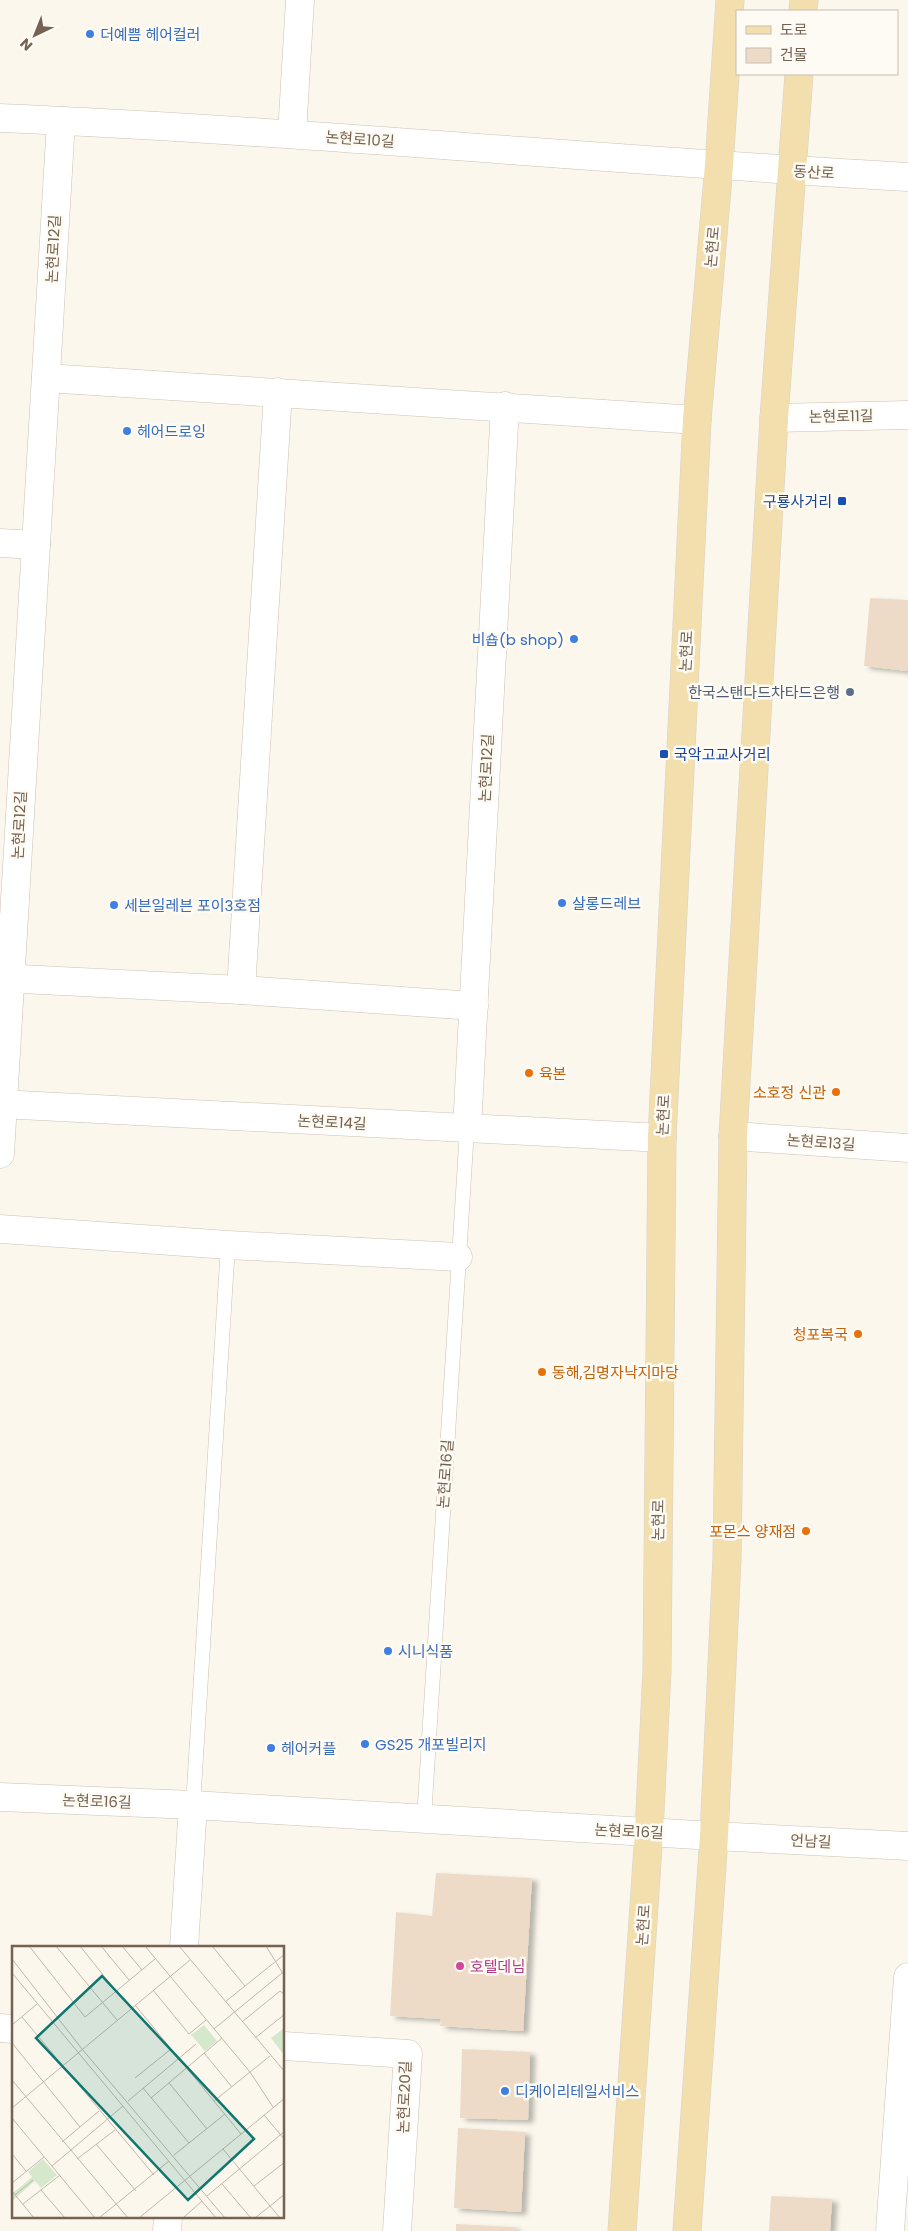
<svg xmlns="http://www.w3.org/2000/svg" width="908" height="2231" font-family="Poppins,'Noto Sans KR',sans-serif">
  <defs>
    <filter id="shadow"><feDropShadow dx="5.5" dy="3" stdDeviation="2.5" flood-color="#0004"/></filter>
  </defs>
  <rect width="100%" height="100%" fill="#fbf7ed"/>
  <!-- building -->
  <g fill="#eedbc7" filter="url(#shadow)">
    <path d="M870,598L908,600V671L864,666Z"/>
    <path d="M436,1873L532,1878L523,2031L440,2026L441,2019L390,2016L396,1912L432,1916Z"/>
    <path d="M462,2049L530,2052L528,2120L460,2118Z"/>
    <path d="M458,2128L525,2132L521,2212L454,2208Z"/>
    <path d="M771,2196L832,2199L830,2231H769Z"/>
    <path d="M456,2224L515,2227V2231H456Z"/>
  </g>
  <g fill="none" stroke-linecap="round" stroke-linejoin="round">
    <defs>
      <g id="service">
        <path d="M193,1805L228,1245"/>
        <path d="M424,1819L467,1129"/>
      </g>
      <g id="minor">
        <path d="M292,134L300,0"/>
        <path d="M46,378L697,420"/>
        <path d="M774,418L908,415"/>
        <path d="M0,543L36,545"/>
        <path d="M0,978L241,990L474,1006"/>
        <path d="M241,990L278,392"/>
        <path d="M0,1104L662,1138"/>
        <path d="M467,1129L505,406"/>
        <path d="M733,1136L908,1148"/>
        <path d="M0,1154L61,121"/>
        <path d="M0,1229L228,1245L458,1257"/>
        <path d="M714,1836L908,1846"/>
        <path d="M184,1947L193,1805"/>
        <path d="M0,2028L14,2029"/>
        <path d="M284,2046L408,2054L397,2231"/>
        <path d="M167,2231L168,2217"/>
        <path d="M890,2231L908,1977"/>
      </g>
      <g id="tertiary">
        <path d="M0,118C303,131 605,160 908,177"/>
        <path d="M0,1797L193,1805L714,1836"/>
      </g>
      <g id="primary">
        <path d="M803,11L804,0"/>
        <path d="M622,2231L649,1832L657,1670L662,1138L697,420L719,165L730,0"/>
        <path d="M687,2231L714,1836L727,1558L733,1136L774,418L799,74"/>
      </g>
    </defs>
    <!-- service casing -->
    <use href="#service" stroke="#cdc1b3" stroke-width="15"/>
    <!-- minor casing -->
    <use href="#minor" stroke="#cdc1b3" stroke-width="29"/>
    <!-- tertiary casing -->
    <use href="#tertiary" stroke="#cdc1b3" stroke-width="29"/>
    <!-- primary casing -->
    <use href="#primary" stroke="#d8d3ce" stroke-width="29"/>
    <!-- service -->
    <use href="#service" stroke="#fff" stroke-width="14"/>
    <!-- minor -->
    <use href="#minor" stroke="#fff" stroke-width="28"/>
    <!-- tertiary -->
    <use href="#tertiary" stroke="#fff" stroke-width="28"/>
    <!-- primary -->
    <use href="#primary" stroke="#f2dfad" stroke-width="28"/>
  </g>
  <!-- markers -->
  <g fill="#3f7fe0" stroke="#fefbf4" stroke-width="2">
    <circle cx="90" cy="34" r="5"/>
    <circle cx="127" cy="431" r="5"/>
    <circle cx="574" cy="639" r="5"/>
    <circle cx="562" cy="903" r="5"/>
    <circle cx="114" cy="905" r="5"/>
    <circle cx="388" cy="1651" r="5"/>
    <circle cx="365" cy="1744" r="5"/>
    <circle cx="271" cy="1748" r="5"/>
    <circle cx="505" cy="2091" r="5"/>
  </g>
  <g fill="#1a4fb4" stroke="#fefbf4" stroke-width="2">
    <rect x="837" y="496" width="10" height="10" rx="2.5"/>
    <rect x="659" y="749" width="10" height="10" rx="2.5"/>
  </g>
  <circle fill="#5c6f8a" stroke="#fefbf4" stroke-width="2" cx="850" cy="692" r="5"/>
  <g fill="#e8710a" stroke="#fefbf4" stroke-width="2">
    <circle cx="529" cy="1073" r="5"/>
    <circle cx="836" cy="1092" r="5"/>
    <circle cx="858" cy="1334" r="5"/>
    <circle cx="542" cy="1372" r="5"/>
    <circle cx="806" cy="1531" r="5"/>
  </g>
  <circle fill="#d1479c" stroke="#fefbf4" stroke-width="2" cx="460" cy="1966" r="5"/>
  <g text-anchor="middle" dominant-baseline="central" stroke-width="5" stroke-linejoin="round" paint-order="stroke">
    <!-- shop labels -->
    <g font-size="15" fill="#366cbe" stroke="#fefbf4" text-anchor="start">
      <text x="100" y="34">더예쁨 헤어컬러</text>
      <text x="137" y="431">헤어드로잉</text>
      <text x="564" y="639" text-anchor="end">비숍(b shop)</text>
      <text x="572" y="903">살롱드레브</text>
      <text x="124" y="905">세븐일레븐 포이3호점</text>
      <text x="398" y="1651">시니식품</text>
      <text x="375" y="1744">GS25 개포빌리지</text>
      <text x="281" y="1748">헤어커플</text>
      <text x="515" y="2091">디케이리테일서비스</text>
    </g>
    <!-- street labels -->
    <g font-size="15" fill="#756251" stroke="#fefbf4">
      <text transform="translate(360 139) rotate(4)">논현로10길</text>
      <text transform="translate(814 172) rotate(3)">동산로</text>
      <text transform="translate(712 247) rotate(-85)">논현로</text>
      <text transform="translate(53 249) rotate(-87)">논현로12길</text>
      <text transform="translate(841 416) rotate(-1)">논현로11길</text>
      <text transform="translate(686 651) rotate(-87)">논현로</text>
      <text transform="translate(486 768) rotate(-87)">논현로12길</text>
      <text transform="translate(19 825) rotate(-87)">논현로12길</text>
      <text transform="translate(663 1115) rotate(-87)">논현로</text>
      <text transform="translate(332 1122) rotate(3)">논현로14길</text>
      <text transform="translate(821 1142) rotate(4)">논현로13길</text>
      <text transform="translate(445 1474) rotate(-86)">논현로16길</text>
      <text transform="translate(658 1520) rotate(-89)">논현로</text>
      <text transform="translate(97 1801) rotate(2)">논현로16길</text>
      <text transform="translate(629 1831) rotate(3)">논현로16길</text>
      <text transform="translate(811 1841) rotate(3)">언남길</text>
      <text transform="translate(643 1925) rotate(-86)">논현로</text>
      <text transform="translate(404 2097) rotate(-88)">논현로20길</text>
    </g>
    <!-- transit labels -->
    <g font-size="15" fill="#164399" stroke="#fefbf4" text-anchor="end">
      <text x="832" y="501">구룡사거리</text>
      <text x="674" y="754" text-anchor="start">국악고교사거리</text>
    </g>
    <!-- service labels -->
    <g font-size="15" fill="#4e5e75" stroke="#fefbf4" text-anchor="end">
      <text x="840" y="692">한국스탠다드차타드은행</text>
    </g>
    <!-- food labels -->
    <g font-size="15" fill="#c56008" stroke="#fefbf4" text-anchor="end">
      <text x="539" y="1073" text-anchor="start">육본</text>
      <text x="826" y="1092">소호정 신관</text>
      <text x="848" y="1334">청포복국</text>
      <text x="552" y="1372" text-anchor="start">동해,김명자낙지마당</text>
      <text x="796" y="1531">포몬스 양재점</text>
    </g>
    <!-- hotel labels -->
    <g font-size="15" fill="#b23c85" stroke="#fefbf4" text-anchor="start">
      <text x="470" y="1966">호텔데님</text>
    </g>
  </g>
  <!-- overview -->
  <g transform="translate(12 1946)">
    <rect width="272" height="272" fill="#fbf7ed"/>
    <path d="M192,79L205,95L193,105L179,89ZM272,82V109L259,92ZM31,213L45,229L29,242L23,235L0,255V248L20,231L16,226Z" fill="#d5e8cc"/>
    <path fill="none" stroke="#c1b7aa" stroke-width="1" d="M17,0L73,71L143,13M44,0L105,74M68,0L104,45M89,0L117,34M110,0L130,24M133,0L238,126L261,161M167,0L273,126M200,0L233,40M254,0L273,31M0,13L70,103L213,272M0,27L204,272M141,44L177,88L194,74M213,56L273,8M123,59L229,188M10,71L142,229M230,76L268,45L273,49M0,79L25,58M202,83L270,27M243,92L273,68M0,97L68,181M192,107L220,141M123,132L159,103M0,134L116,272M157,137L195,183M131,142L177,197M139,152L210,92M116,155L184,98M202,155L258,110M0,162L178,14M252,169L273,194M0,172L83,272M50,196L87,165M84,198L124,245M211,203L268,272M0,208L14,225M162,209L213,168M65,213L103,184M40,220L111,160M0,237L32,211M210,238L239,272M242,240L273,216M29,244L53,272M0,245L22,272M3,249L21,234M195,250L273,185M11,258L48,229M87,272L157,215M127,272L273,152M171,272L190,255M243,272L273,248"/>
    <path fill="#0f766e" fill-opacity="0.15" stroke="#0f766e" stroke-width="2.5" d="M90,30L242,193L176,254L24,92Z"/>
    <rect width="272" height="272" fill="none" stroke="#756251" stroke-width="2.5"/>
  </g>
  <!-- legend -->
  <rect x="736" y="10" width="162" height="65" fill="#fefbf4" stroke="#c7beb3"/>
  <rect x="746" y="26" width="25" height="8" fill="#f2dfad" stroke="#c7beb3"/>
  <text x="780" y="35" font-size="15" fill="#756251">도로</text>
  <rect x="746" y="48" width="25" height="15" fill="#eedbc7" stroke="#c7beb3"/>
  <text x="780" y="60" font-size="15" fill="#756251">건물</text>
  <!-- north arrow -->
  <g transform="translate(35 35) rotate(223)" stroke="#fefbf4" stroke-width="4" paint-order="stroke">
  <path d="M0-4L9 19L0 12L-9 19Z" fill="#756251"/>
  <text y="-8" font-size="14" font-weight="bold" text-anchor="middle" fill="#756251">N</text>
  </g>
</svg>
